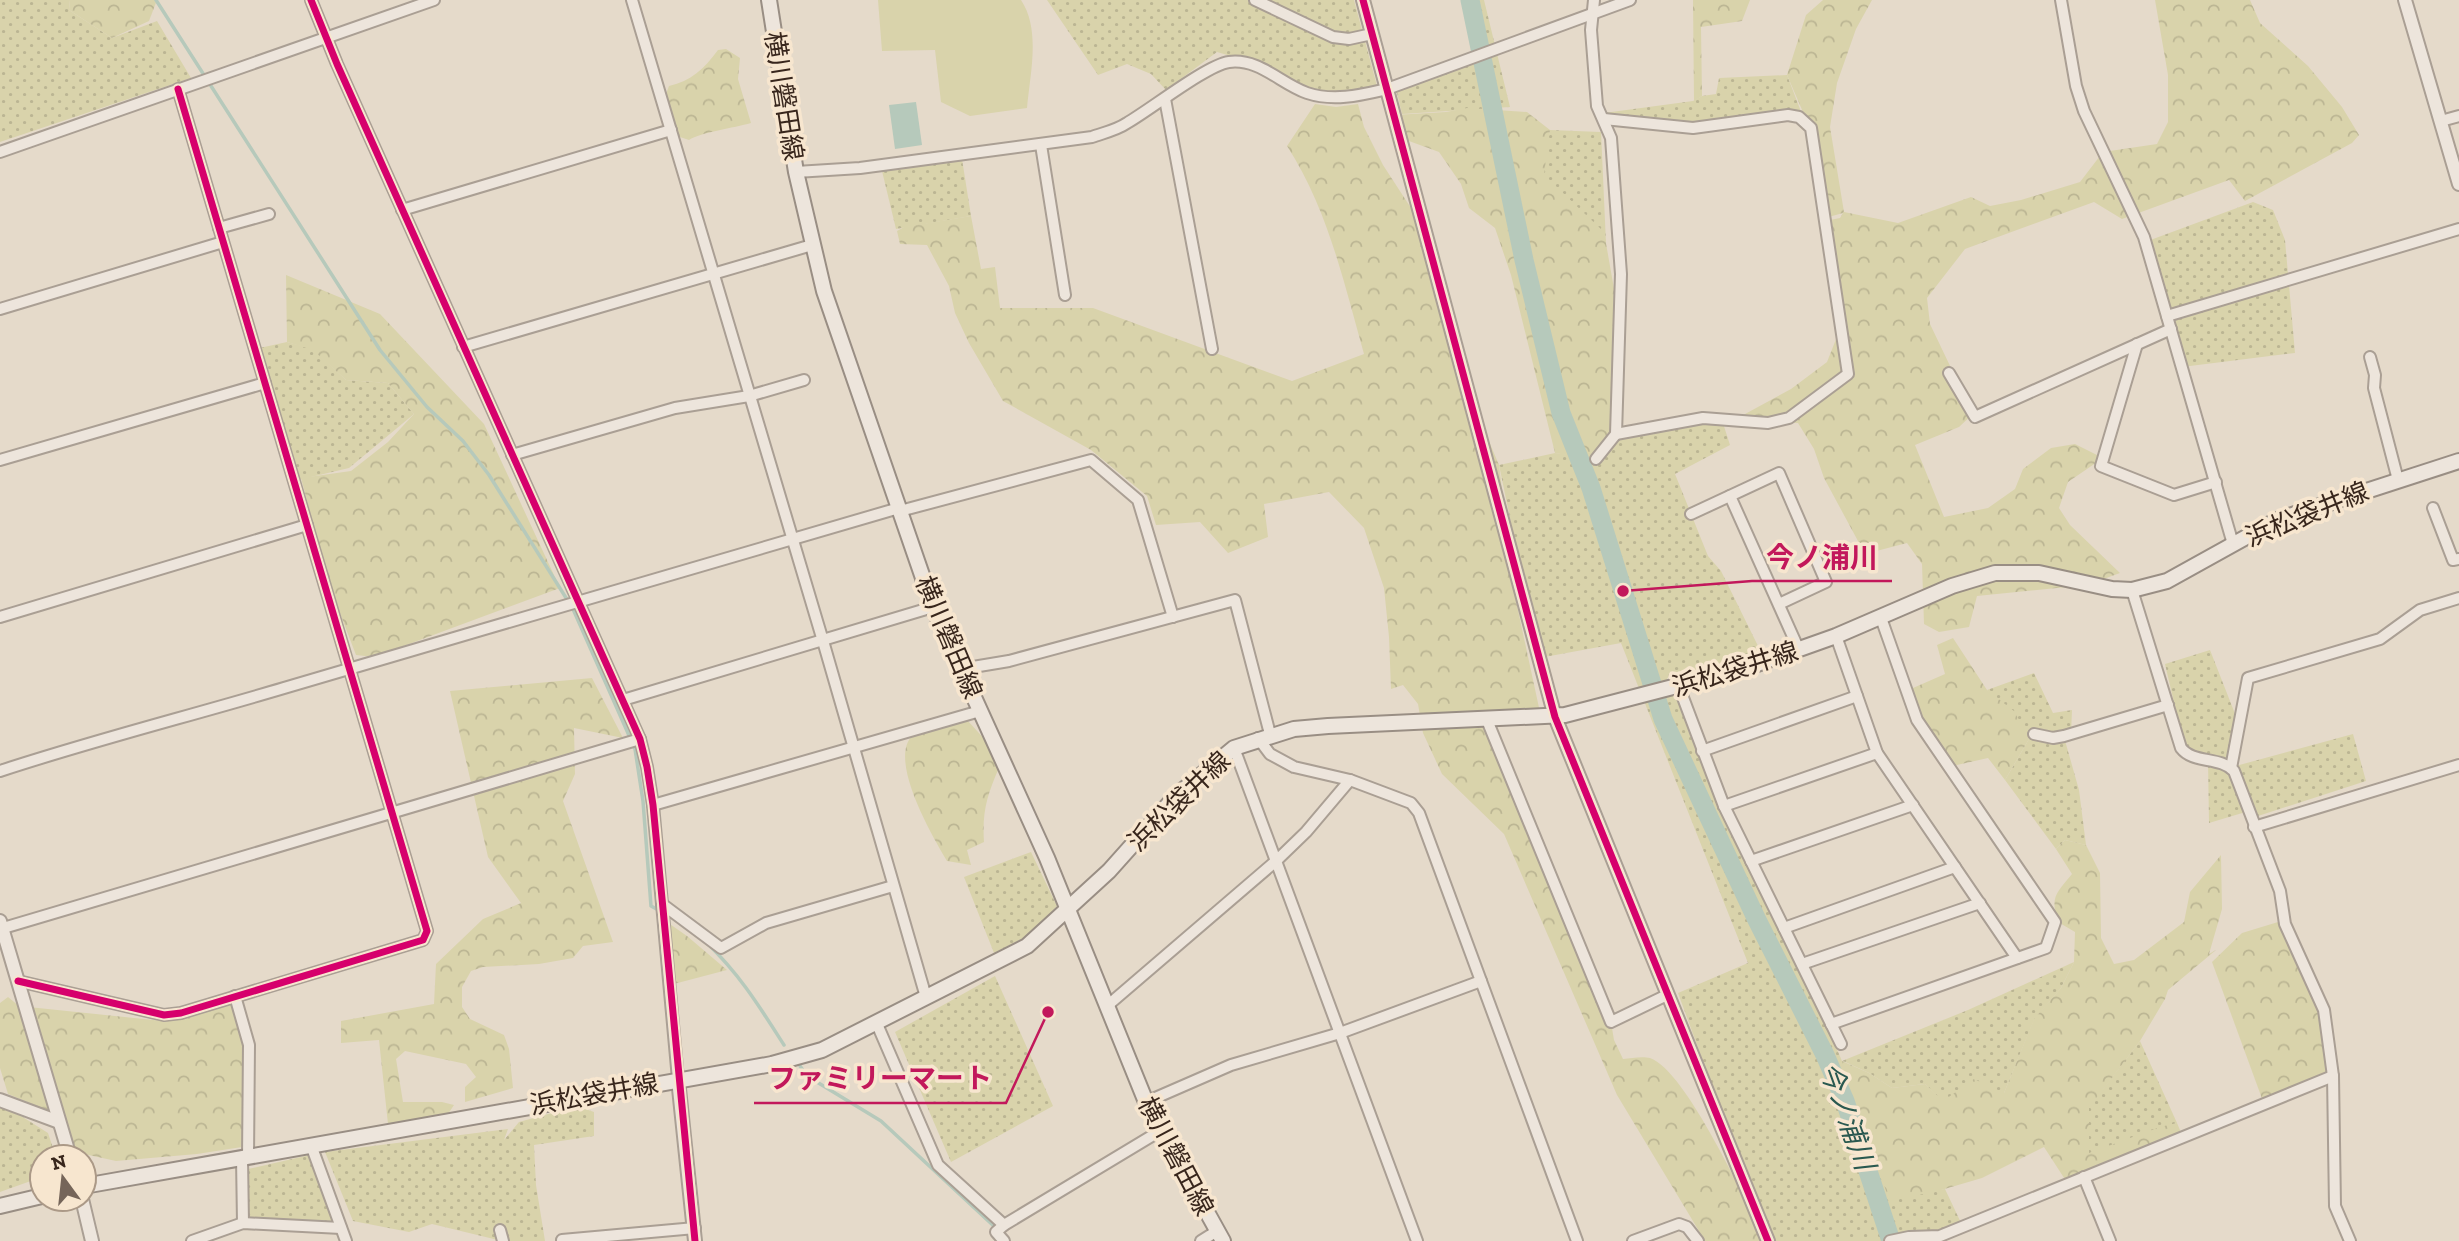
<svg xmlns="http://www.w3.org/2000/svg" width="2459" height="1241" font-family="'Zilla Slab','Noto Sans JP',serif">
  <defs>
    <pattern id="grass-dots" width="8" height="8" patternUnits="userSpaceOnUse" patternTransform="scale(1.75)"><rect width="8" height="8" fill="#d9d3ab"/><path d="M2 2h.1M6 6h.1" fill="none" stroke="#bbb593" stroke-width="1.8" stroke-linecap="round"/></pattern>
    <pattern id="forest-crowns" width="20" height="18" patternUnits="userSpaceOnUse" patternTransform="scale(1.75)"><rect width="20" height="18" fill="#d9d3ab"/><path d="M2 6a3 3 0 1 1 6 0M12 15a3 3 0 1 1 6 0" fill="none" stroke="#bbb593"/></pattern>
  </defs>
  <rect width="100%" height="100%" fill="#e5daca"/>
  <!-- grass -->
  <g fill="url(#grass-dots)">
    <path d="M0,0H70L69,10L112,38L157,21L191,78L0,142Z"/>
    <path d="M1047,0H1354L1377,86L1318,95L1275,69L1217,52L1166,90L1151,74L1127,64L1098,75Z"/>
    <path d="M1466,0H1484L1510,107L1402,114L1396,89L1484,61Z"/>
    <path d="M1787,75L1805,122L1799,117L1687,128L1604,113L1693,101L1702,96L1716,94L1719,78Z"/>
    <path d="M1550,130L1601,132L1606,243L1541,175Z"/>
    <path d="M962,159L971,216L896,229L882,171Z"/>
    <path d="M2253,202L2273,210L2285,240L2295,353L2182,367L2145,242Z"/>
    <path d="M287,342L313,349L346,380L388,383L414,414L349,468L294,481L255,349Z"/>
    <path d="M1722,420L1730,445L1675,474L1708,556L1721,571L1761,652L1667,678L1792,944L1842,1061L1968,1010L2074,962L2061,988L2034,1020L2004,1093L1943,1102L1925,1084L1892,1088L1869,1073L1843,1061L1889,1198L1945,1189L1963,1227L1890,1241H1769L1678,993L1748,963L1621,643L1539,658L1499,465L1555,453L1596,458L1616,434Z"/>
    <path d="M2210,650L2239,724L2232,767L2353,734L2366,781L2258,816L2249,811L2209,823L2208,760L2186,754L2165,664Z"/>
    <path d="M2034,673L2053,713L2072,710L2071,734L2064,737L2079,790L2086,845L2065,840L2056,849L2005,780L2029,739L1987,690Z"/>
    <path d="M1031,852L1057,906L1031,934L994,953L964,877Z"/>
    <path d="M995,976L1053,1106L951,1162L895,1032Z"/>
    <path d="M2140,1041L2177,1123L2089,1154V1107Z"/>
    <path d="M577,1106L594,1112V1136L534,1145L536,1185L545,1241H502L432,1224L409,1232L353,1221L325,1152L508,1129L504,1140L519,1122Z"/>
    <path d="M0,1108L18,1114L48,1133L56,1157H42V1177L0,1192Z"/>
    <path d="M314,1154L339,1221L243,1223L248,1169Z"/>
  </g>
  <!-- forest -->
  <g fill="url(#forest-crowns)">
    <path d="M70,0H157L149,21L112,38L69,10Z"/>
    <path d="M1693,0H1750L1742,21L1701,27L1702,96L1694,101Z"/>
    <path d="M1823,0H1872L1856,29L1837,83L1830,127L1844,212L1898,223L1971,197L1990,206L2021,200L2080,182L2103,152L2157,144L2168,122V75L2155,0H2250L2260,23L2308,66L2342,107L2359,135L2352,143L2245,201L2229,180L2122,219L2094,202L1965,249L1927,298L1930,324L1973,414L1959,427L1915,445L1944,517L1988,508L2015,489L2023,469L2051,448L2075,444L2103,458L2068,482L2059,508L2070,525L2120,573L2087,585L1977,596L1969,627L1939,632L1924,624L1922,564L1907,543L1865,554L1824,478L1814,449L1798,423L1734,420L1791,389L1827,362L1844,319L1825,221L1840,218L1843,213L1825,218L1812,133L1787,75L1806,15Z"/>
    <path d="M726,49L740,58L738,79L751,123C734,128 701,132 689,140L680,137L676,133L666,94L669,86C691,81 704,69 718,50Z"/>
    <path d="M1315,104L1336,107L1358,104L1364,127L1383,165L1424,228L1469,394L1499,465L1516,601L1541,717L1487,720L1611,1022L1614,1040L1623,1059C1631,1058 1643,1056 1650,1058C1686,1070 1747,1204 1765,1241H1705L1617,1095L1504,834L1442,774L1423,733L1418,704L1403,685L1391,689L1389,637L1384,588L1364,528L1329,492L1264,504L1268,537L1228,553L1200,522L1156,525L1147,496L1091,450L1003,401L969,343L955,313L949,286L927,245L900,244L897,231L904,227L971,216L981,269L995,267L1000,308H1093L1292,381L1364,354C1344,283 1328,209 1287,146Z"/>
    <path d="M1467,108L1527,112L1550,130L1544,175L1604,232L1619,317L1616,427L1590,459L1555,453L1511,275L1495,228L1469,208L1461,184L1439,152L1409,141L1394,115L1446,112Z"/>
    <path d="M286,275L380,314L484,424L560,588L374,657L356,655L330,587L301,478L351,471L388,442L414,414L388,383L346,380L313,350L287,342Z"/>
    <path d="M1953,638L1987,690L2014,711L2029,739L2005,780L1988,758L1948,767L1913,710V688L1945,674L1937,645Z"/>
    <path d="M592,678L623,738L574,728L575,774L563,801L613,942L583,946L573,958L539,964L483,967L471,971L462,987V1007L470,1019L504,1035L509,1049L513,1088L465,1102V1087L476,1077L466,1064L405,1051L396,1059L403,1102H442L454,1105L448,1114L388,1124L379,1040L341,1043V1021L434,1004L436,964L483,919L521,903L488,857L450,691Z"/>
    <path d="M968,721L988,743L999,768C987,795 982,812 984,842L967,850L971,865L947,861C933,837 888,761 912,736C926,722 949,723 968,721Z"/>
    <path d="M2065,840L2086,845L2100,873L2101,938L2114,964L2134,960L2184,922L2190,892L2221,855L2222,909L2209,954L2216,950L2168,990L2165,999L2140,1041L2089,1108V1153L2160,1127L2177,1123L2183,1137L2068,1184L2044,1147L1982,1178L1931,1193L1889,1199L1850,1090L1842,1061L1869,1073L1892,1088L1925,1084L1943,1101L1974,1079L2004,1093L2034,1019L2061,988L2074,962L2075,932L2058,922C2050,896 2056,894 2072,874L2056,849Z"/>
    <path d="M664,920L687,936L727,970L670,985Z"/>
    <path d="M2278,922L2324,1010L2333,1076L2264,1104L2212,962L2242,933Z"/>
    <path d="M8,997L19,1006L163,1021L235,1003L247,1050L242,1147L197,1154L116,1161L66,1150L44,1109L8,1094L0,1068V1003Z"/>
  </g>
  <!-- garden -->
  <path fill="#d9d3ab" d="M878,0H1021C1041,30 1030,74 1027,108L970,116L941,102L935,50L882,51Z"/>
  <!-- water -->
  <path fill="#b6c9bb" d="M916,102L922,145L895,149L889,105Z"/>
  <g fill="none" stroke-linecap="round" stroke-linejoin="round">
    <!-- stream -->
    <g stroke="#b6c9bb" stroke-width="3.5">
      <path d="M156,0L380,350L427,407L463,441L489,475L573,609L635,749L643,801L651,906L673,918"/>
      <path d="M707,943C741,976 759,1006 784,1045"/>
      <path d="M800,1066L807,1076L881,1121L997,1229"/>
    </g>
    <!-- river -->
    <path stroke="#b6c9bb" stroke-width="19" d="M1470,0L1524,260L1561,413L1591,488L1663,719L1756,918L1825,1055L1845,1101L1891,1241"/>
    <defs>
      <g id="minor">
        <path d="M311,0L337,64L640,739L647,767L653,805L678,1079"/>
        <path d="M632,0L823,641L926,997"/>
        <path d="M1255,0L1333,37L1349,39L1372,34"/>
        <path d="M1594,0L1591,30L1597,106L1611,138L1621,274L1616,434L1596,459"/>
        <path d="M2061,0L2076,86L2084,111L2144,237L2233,544"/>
        <path d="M1165,99L1212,349"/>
        <path d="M1604,119L1693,128L1788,115L1799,117L1811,128L1848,374L1789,418L1768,423L1703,418L1616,434"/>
        <path d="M2441,121L2459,116"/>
        <path d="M1041,145L1065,295"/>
        <path d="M0,152L434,0"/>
        <path d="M796,172L860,168L1092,137C1103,133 1117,130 1127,123C1150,110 1207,65 1229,62C1259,58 1281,84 1307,93C1334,102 1361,95 1387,89L1630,0"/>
        <path d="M402,210L671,130"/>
        <path d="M219,228L269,214"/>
        <path d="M0,309L223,242"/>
        <path d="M2167,316L2459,229"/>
        <path d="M2137,344L2101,466L2174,495L2216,482"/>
        <path d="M463,347L812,245"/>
        <path d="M2370,357L2375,375L2374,388L2398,480"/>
        <path d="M1949,373L1975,417L2171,329"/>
        <path d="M512,455L675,408L749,396L804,380"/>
        <path d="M0,460L265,383"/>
        <path d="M1730,496L1799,650"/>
        <path d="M2433,508L2453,560L2459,559"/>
        <path d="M900,511L1091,460L1138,500L1173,617"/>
        <path d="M1691,514L1779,473L1826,582L1779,604"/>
        <path d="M2132,590L2181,748C2193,764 2220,756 2234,771L2280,891L2285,924L2324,1010L2333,1076L2335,1206L2350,1241"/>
        <path d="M0,617L307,525"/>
        <path d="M1836,636L1877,753L2017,958"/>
        <path d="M961,669L1009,661L1235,600L1270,734"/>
        <path d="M1679,687L1724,806L1841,1044"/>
        <path d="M623,700L933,607"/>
        <path d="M1487,720L1611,1022L1667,995"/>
        <path d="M2034,734L2053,738L2064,736L2168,705"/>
        <path d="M1258,738L1270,754L1294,767L1350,780L1411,803L1419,813L1577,1241"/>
        <path d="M1234,748L1417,1241"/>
        <path d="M1702,751L1857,696"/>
        <path d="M2231,768L2248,678L2380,639L2420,610L2459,598"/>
        <path d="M0,771C94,740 190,716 284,688C489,628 694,567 899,508"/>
        <path d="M653,805L980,711"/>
        <path d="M1724,806L1877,753"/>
        <path d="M2254,827L2459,765"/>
        <path d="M1751,861L1913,805"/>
        <path d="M662,904L721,948L766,923L893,886"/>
        <path d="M1784,928L1955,867"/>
        <path d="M0,929L640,739"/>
        <path d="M1802,964L1980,903"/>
        <path d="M18,981L164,1015L181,1013L423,940L427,931L178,89"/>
        <path d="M235,996L249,1045L248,1157"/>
        <path d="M1107,1006L1276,861L1306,832L1350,780"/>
        <path d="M877,1024L938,1165L1004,1225"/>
        <path d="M1831,1024L2046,948L2055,922L1917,720L1881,618"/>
        <path d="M1146,1102L1231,1065L1340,1033L1481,981"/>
        <path d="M311,1145L346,1241"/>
        <path d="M242,1158L243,1223"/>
        <path d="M2084,1177L2110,1241"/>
        <path d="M500,1230L503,1241"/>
        <path d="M562,1240L695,1228"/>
        <path d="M192,1241L243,1223L341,1228"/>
        <path d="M1004,1241L996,1232L1004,1225L1160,1131"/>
        <path d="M1201,1241L1217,1231"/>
        <path d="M1633,1241L1679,1224L1687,1227L1698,1241"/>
        <path d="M1890,1241L1909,1237L1940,1236L2333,1076"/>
      </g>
      <g id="tertiary">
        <path d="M1363,0L1555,717L1768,1241"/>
        <path d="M2405,0L2459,184"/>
        <path d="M0,921L70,1157"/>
        <path d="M678,1079L695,1241"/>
        <path d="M0,1100L59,1122"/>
        <path d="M82,1199L92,1241"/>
      </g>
      <g id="secondary">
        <path d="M769,0L796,172L824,291L933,607L1047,858L1146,1102L1223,1241"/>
        <path d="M84,1186L772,1064L822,1050L1027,946L1109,871L1176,796L1234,748L1294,729L1328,726L1565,715L1746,668L1836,636L1952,586L1995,573H2039L2112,589L2132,590L2167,581L2277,520L2459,461"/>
        <path d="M0,1206L42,1196"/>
      </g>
    </defs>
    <!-- minor casing -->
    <use href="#minor" stroke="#aa9f94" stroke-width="14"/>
    <!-- tertiary casing -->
    <use href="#tertiary" stroke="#aa9f94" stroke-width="16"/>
    <!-- secondary casing -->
    <use href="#secondary" stroke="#998e84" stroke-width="18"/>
    <!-- minor -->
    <use href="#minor" stroke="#ede5dc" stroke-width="10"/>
    <!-- tertiary -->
    <use href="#tertiary" stroke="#ede5dc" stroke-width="12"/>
    <!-- secondary -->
    <use href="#secondary" stroke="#ede5dc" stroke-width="14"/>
    <defs>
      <g id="cycleway">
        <path d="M311,0L337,64L640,739L647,767L653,805L695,1241"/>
        <path d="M1363,0L1555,717L1768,1241"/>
        <path d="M18,981L164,1015L181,1013L423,940L427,931L178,89"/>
      </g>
    </defs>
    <!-- cycleway casing -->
    <use href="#cycleway" stroke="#f7e6cf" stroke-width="11"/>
    <!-- cycleway -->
    <use href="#cycleway" stroke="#d6006c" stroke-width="7"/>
  </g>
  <g text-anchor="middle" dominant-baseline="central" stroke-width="7" stroke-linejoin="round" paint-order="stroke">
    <!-- street labels -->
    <g font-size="26" fill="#38261c" stroke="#f7e6cf">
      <text transform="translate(784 96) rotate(81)">横川磐田線</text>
      <text transform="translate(2307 514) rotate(-22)">浜松袋井線</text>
      <text transform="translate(949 637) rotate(67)">横川磐田線</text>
      <text transform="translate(1735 669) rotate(-17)">浜松袋井線</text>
      <text transform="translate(1179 801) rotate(-44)">浜松袋井線</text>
      <text transform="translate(594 1094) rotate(-10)">浜松袋井線</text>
      <text transform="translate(1176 1156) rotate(62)">横川磐田線</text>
    </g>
    <!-- water labels -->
    <g font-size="28" font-style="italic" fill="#2a5950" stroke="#f7e6cf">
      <text transform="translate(1847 1116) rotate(70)">今ノ浦川</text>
    </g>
  </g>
  <!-- callouts -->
  <path fill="none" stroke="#c2185b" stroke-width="2.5" d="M1623 591L1752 581H1892M1048 1012L1006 1103H754"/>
  <g fill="#c2185b" stroke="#f7e6cf" stroke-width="2.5">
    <circle cx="1623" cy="591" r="7"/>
    <circle cx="1048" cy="1012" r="7"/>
  </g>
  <g font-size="28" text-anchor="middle" font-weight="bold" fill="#c2185b" stroke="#f7e6cf" stroke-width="7" stroke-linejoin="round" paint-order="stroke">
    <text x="1822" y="567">今ノ浦川</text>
    <text x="880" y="1088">ファミリーマート</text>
  </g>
  <!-- north arrow -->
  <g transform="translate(63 1178) rotate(345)"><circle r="33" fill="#f7e6cf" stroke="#ab9987" stroke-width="2"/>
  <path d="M0-5L12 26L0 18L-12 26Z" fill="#756559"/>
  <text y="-10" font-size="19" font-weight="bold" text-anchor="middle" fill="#38261c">N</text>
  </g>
</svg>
